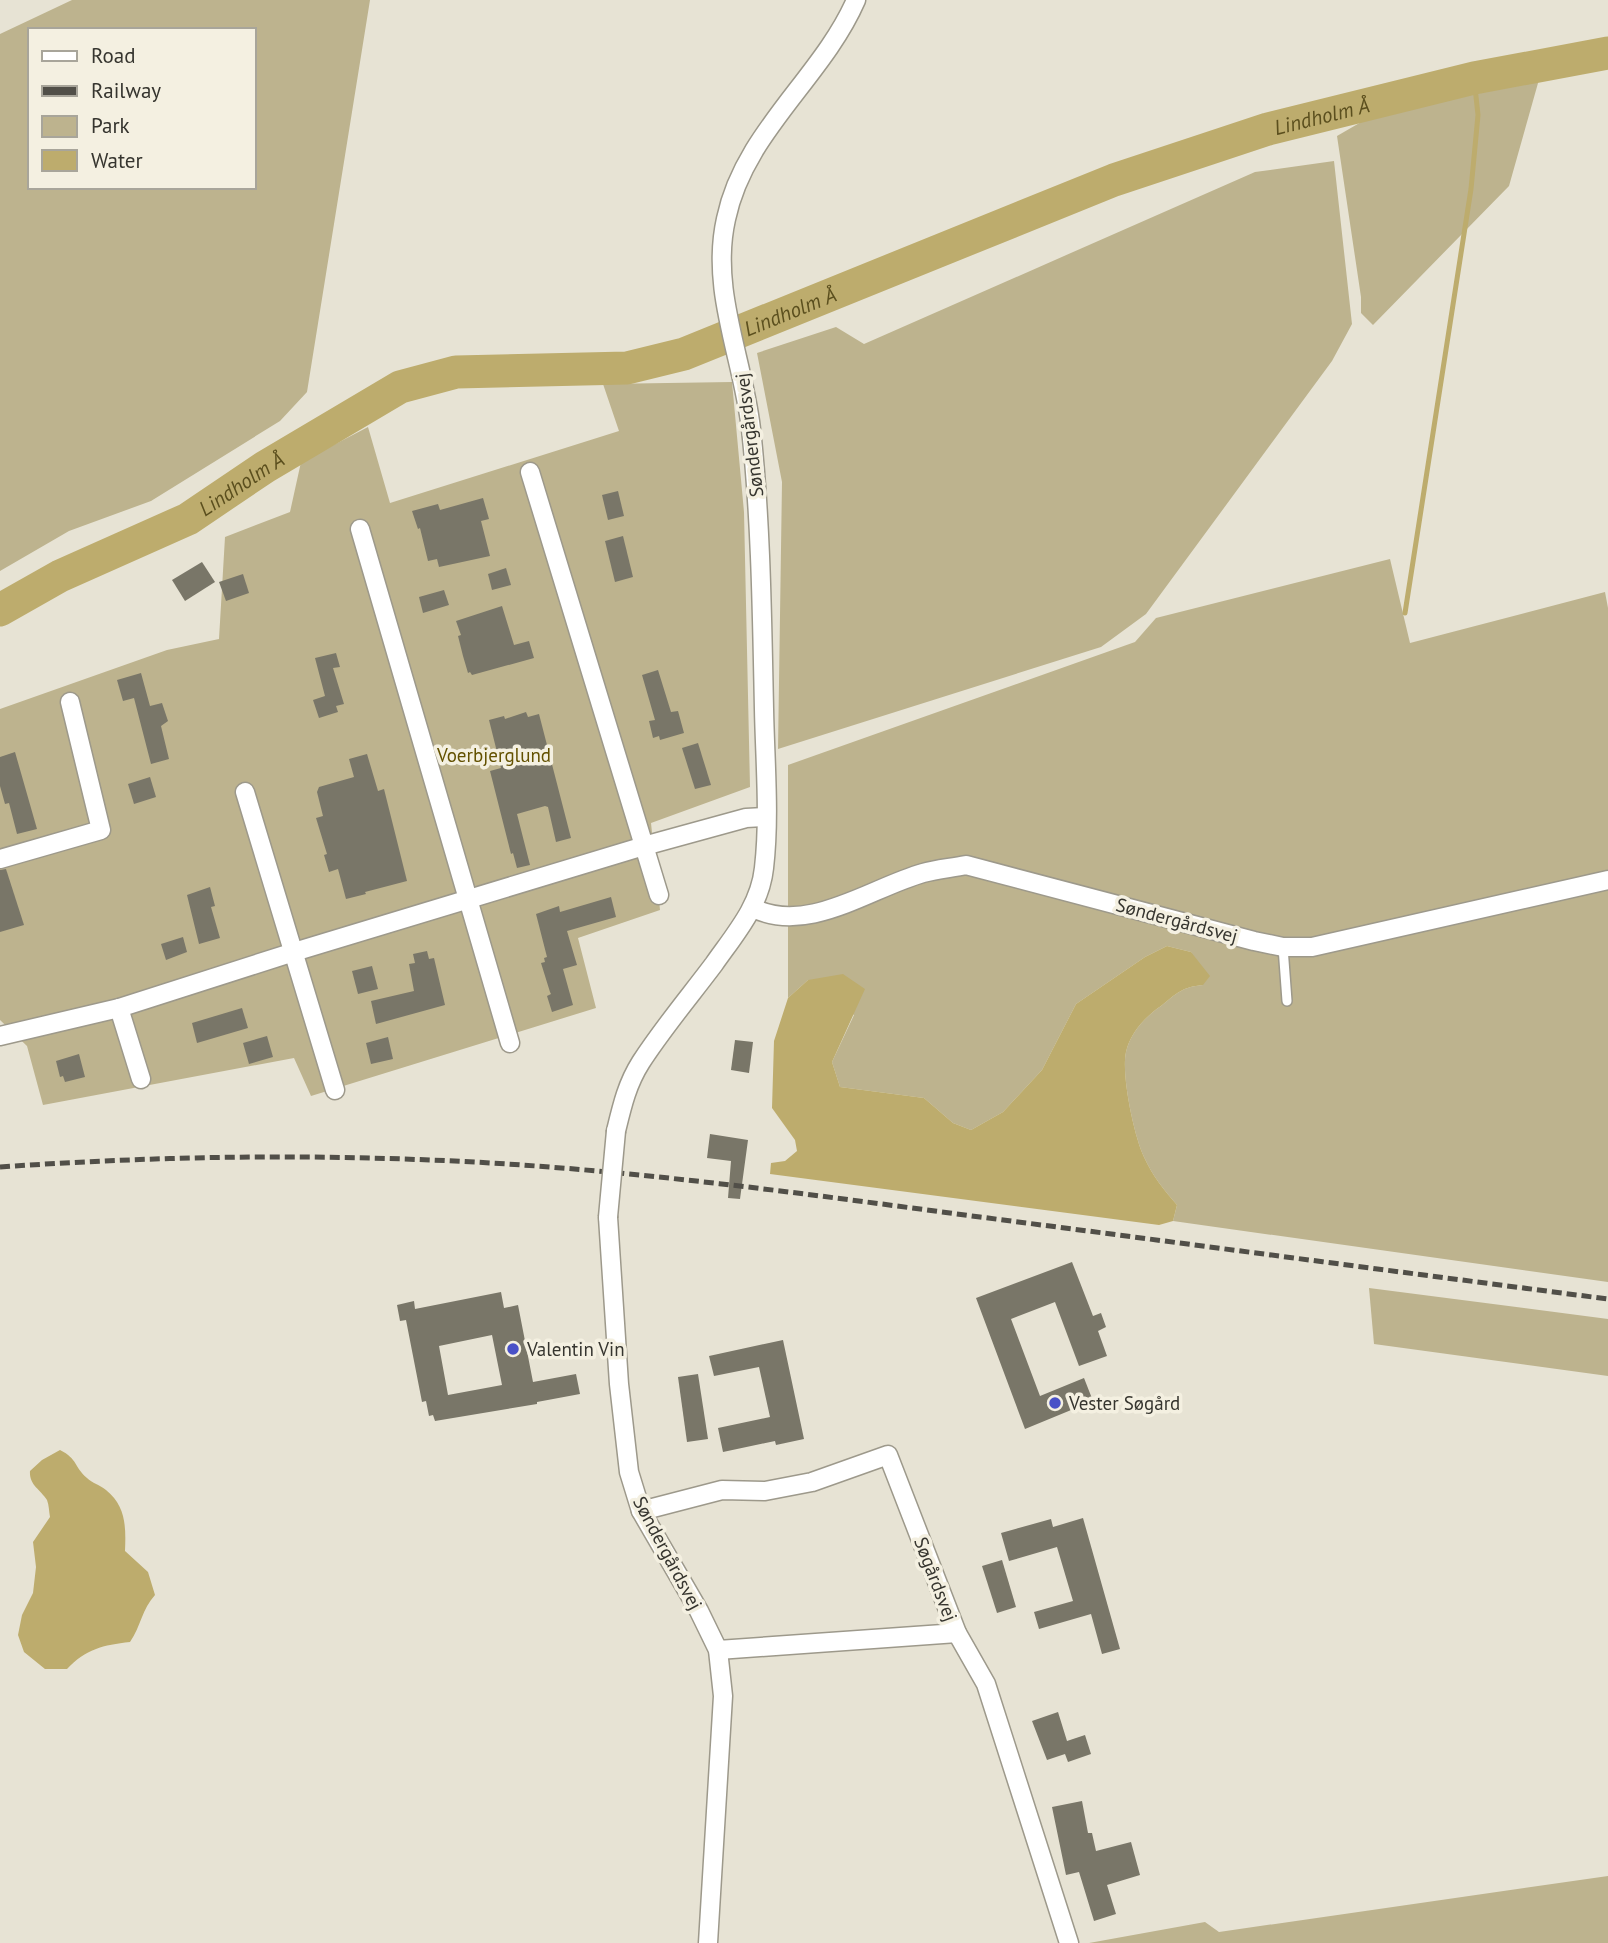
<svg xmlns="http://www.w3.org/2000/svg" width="1608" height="1943" font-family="'PT Sans',sans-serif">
  <rect width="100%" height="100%" fill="#e7e3d4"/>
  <!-- green -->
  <g fill="#bdb38e" fill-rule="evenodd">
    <path d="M72,0H370L307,392L280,421L151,501L69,531L0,571V34ZM30,30H254V187H30Z"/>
    <path d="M1540,76L1509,186L1373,325L1361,313V297L1337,136L1375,114Z"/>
    <path d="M1334,161L1352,324L1332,361L1146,614L1101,647L778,749L782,482L757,353L836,327L864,344L1255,172Z"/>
    <path d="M732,382L744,512L750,787L651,823L660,910L578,938L596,1008L311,1096L294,1058L43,1105L27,1046L0,1020V709L167,650L219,639L225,537L290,512L301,462L368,427L390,503L619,431L603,384Z"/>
    <path d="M1390,559L1410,643L1605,592L1608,608V1282L1173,1221L1177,1205C1164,1190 1152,1175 1144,1157C1134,1136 1121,1074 1126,1052C1130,1033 1146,1016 1161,1006C1177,993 1182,987 1203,985L1191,952L1167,946L1145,957L1076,1004L1042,1070L1003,1112L971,1130L953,1123L924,1098L840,1087L832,1062L854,1015L808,980L788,998V765L1135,642L1156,618Z"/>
    <path d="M1369,1288L1608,1319V1376L1374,1344Z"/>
    <path d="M1608,1876V1943H1089L1205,1922L1219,1932Z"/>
  </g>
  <!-- water -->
  <g fill="#bdac6d">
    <path d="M1167,946L1191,952L1210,976L1203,985C1182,987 1177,993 1161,1006C1146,1016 1130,1033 1126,1052C1121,1074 1134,1136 1144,1157C1152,1175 1164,1190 1177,1205L1173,1221L1159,1225L770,1174L771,1163L785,1161L797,1151L795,1140L772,1108L774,1041L788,998L808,980L843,974L865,989L832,1062L840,1087L924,1098L953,1123L971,1130L1003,1112L1042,1070L1076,1004L1145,957Z"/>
    <path d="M60,1450C78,1459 74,1467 87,1478C92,1483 100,1485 106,1490C126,1506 126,1527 125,1551L148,1572L155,1595C142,1609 141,1626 130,1642C103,1645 86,1649 67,1669H45L24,1652L18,1635L22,1615L33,1593L36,1567L33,1542L50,1517C49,1512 49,1505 47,1500C40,1489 29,1485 30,1471L42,1460Z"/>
  </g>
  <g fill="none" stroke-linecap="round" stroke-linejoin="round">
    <!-- stream -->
    <path stroke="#bdac6d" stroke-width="5" d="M1405,613L1471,189L1478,115L1474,78"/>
    <!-- river -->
    <path stroke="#bdac6d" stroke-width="33" id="s1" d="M0,610L60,576L188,519L265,467L400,387L456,372L627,368L684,354L1114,180L1268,129L1474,78L1608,53"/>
  </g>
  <!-- building -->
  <g fill="#797668" fill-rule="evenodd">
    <path d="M618,491L624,516L608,520L602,495Z"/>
    <path d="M483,498L489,519L481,521L490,556L439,567L437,559L428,561L420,528L418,529L412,511L438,504L440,510Z"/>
    <path d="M623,536L633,577L615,582L605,541Z"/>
    <path d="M202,562L215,582L185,601L172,580Z"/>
    <path d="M506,568L511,585L492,590L488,574Z"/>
    <path d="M243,574L249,593L226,601L219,582Z"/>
    <path d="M444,590L449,605L423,613L419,597Z"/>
    <path d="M502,606L514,645L529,641L534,658L472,675L470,672L468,673L463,656L458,636L461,635L456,621Z"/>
    <path d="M336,653L340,667L333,668L344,704L336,706L338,712L319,718L313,700L325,696L315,658Z"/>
    <path d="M658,670L671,712L678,711L684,733L660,740L659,736L653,738L649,721L655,720L642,675Z"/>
    <path d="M141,673L150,706L162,703L168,721L161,726L169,759L151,764L134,698L123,701L117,680Z"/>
    <path d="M526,712L528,717L539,714L571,838L556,842L548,807L545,806L517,814L530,865L517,868L513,853L511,854L490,771L501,768L489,720L504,716L505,719Z"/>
    <path d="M698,743L711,785L695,789L682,748Z"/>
    <path d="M15,752L37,829L17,834L9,803L5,804L0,786V757Z"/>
    <path d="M367,754L378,791L384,789L407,881L365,892L366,894L346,899L338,869L329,872L324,855L327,854L316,818L323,816L317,792L319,787L354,777L349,759Z"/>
    <path d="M150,777L156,797L134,804L128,784Z"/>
    <path d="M6,869L24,925L0,932V870Z"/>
    <path d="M210,887L215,906L211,907L220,938L199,944L187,895Z"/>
    <path d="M611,897L616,917L567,931L577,965L563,969L573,1005L552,1012L547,996L551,994L550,992L541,963L545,962L544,958L547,957L536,914L559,906L560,912Z"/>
    <path d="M183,937L187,952L166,960L161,944Z"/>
    <path d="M427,951L429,959L434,958L445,1005L376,1024L371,1001L414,991L409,964L415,963L413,954Z"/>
    <path d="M372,966L378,989L358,994L352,971Z"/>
    <path d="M242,1008L248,1028L197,1043L192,1023Z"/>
    <path d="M267,1036L273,1057L249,1064L243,1043Z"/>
    <path d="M388,1037L393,1059L371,1064L366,1043Z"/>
    <path d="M735,1040L753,1042L749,1073L731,1070Z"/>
    <path d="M79,1054L85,1077L65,1082L63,1076L60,1077L56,1061Z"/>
    <path d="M710,1134L748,1140L740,1199L728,1198L731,1161L707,1158Z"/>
    <path d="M1072,1262L1093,1316L1101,1313L1106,1327L1098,1331L1107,1356L1079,1366L1055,1302L1011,1319L1040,1396L1084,1378L1093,1401L1025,1429L976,1298Z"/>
    <path d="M501,1292L504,1308L518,1305L533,1382L576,1374L580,1394L537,1402V1404L435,1421L433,1415L429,1416L426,1401L422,1402L406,1320L400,1321L397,1305L414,1301L415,1309ZM492,1335L502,1385L448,1395L439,1346Z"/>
    <path d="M783,1340L804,1439L776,1445L775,1441L723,1452L718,1428L770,1417L759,1367L714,1376L709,1356Z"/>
    <path d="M698,1374L708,1439L687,1442L678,1377Z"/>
    <path d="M1083,1518L1120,1649L1102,1654L1091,1614L1039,1629L1034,1612L1073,1601L1057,1547L1009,1561L1001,1533L1051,1519L1053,1527Z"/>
    <path d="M1002,1560L1016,1607L997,1613L982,1566Z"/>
    <path d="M1058,1712L1067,1741L1085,1735L1091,1754L1068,1762L1065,1754L1047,1760L1032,1721Z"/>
    <path d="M1082,1801L1088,1833H1092L1096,1851L1131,1842L1140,1875L1107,1885L1116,1914L1094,1921L1079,1872L1066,1875L1052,1807Z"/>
  </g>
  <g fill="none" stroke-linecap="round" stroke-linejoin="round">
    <defs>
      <path id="service" d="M1283,947L1287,1001"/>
      <g id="minor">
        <path d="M530,472L659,895"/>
        <path d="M360,529L510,1043"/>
        <path d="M245,792L335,1090"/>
        <path d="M0,859L101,830L70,702"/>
        <path d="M753,908C808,935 870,888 923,873C937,869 952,868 966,865L1254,941L1283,947H1312L1608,880"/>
        <path d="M119,1008L141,1079"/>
        <path d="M0,1036L119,1008L294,952L644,846L746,818L766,817"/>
        <path d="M616,1131C622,1106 627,1084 641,1062C663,1028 690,996 714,964C735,934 760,906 764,868C770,816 765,762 764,709C762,616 761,522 751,429C743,358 710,290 726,219C744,132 822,78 856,0"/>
        <path d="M608,1217L619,1384L629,1472L641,1511L699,1611L718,1650L723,1696L708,1943"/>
        <path d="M641,1511L722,1490L765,1491L812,1482L888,1455L957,1633L986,1684L1069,1943"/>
        <path d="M718,1650L957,1633"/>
      </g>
    </defs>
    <!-- service casing -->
    <use href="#service" stroke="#9d998b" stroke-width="12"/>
    <!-- minor casing -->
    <use href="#minor" stroke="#9d998b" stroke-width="21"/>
    <!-- service -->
    <use href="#service" stroke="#fff" stroke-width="9"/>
    <!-- minor -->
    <use href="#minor" stroke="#fff" stroke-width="18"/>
    <!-- rail -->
    <path stroke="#514f48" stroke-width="5" stroke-dasharray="10 5" stroke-linecap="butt" d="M0,1167C143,1157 287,1154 430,1160C614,1167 798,1193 980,1217C1189,1244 1399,1272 1608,1299"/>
    <defs>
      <path id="minor-bridge" d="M608,1217L616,1131"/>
    </defs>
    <!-- minor-bridge casing -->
    <use href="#minor-bridge" stroke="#9d998b" stroke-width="21" stroke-linecap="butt"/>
    <!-- minor-bridge -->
    <use href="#minor-bridge" stroke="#fff" stroke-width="18"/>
  </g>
  <!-- markers -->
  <g fill="#4951c7" stroke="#f4f0e1" stroke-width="2.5">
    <circle cx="513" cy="1349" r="7"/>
    <circle cx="1055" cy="1403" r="7"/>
  </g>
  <g text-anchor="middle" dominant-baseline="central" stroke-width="7" stroke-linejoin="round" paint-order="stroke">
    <!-- street labels -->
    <g font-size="19" fill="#36352f" stroke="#f4f0e1">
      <text transform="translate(749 435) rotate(-97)">Søndergårdsvej</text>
      <text transform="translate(1177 920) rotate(15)">Søndergårdsvej</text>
      <text transform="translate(668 1553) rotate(62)">Søndergårdsvej</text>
      <text transform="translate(936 1579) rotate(69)">Søgårdsvej</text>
    </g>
    <!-- park labels -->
    <g font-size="19" fill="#635100" stroke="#f4f0e1">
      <text x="494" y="755">Voerbjerglund</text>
    </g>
    <!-- poi labels -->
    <g font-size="19" fill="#36352f" stroke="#f4f0e1" text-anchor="start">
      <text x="527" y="1349">Valentin Vin</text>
      <text x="1069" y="1403">Vester Søgård</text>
    </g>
    <!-- water labels -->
    <g font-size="21" font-style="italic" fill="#5b4f1e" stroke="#f4f0e1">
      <text stroke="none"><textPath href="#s1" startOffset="1428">Lindholm Å</textPath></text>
      <text stroke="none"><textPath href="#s1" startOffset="861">Lindholm Å</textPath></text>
      <text stroke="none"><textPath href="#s1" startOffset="273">Lindholm Å</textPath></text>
    </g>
  </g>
  <!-- legend -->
  <rect x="28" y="28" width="228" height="161" fill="#f4f0e1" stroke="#a8a59a" stroke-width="2"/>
  <rect x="42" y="51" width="35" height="10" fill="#ffffff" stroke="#a8a59a" stroke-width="2"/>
  <text x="91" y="63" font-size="21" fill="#36352f">Road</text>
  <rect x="42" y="86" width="35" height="10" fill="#514f48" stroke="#a8a59a" stroke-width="2"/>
  <text x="91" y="98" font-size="21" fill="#36352f">Railway</text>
  <rect x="42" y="116" width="35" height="21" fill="#bdb38e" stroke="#a8a59a" stroke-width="2"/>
  <text x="91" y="133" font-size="21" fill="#36352f">Park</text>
  <rect x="42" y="150" width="35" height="21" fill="#bdac6d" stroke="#a8a59a" stroke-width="2"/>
  <text x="91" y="168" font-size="21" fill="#36352f">Water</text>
</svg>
